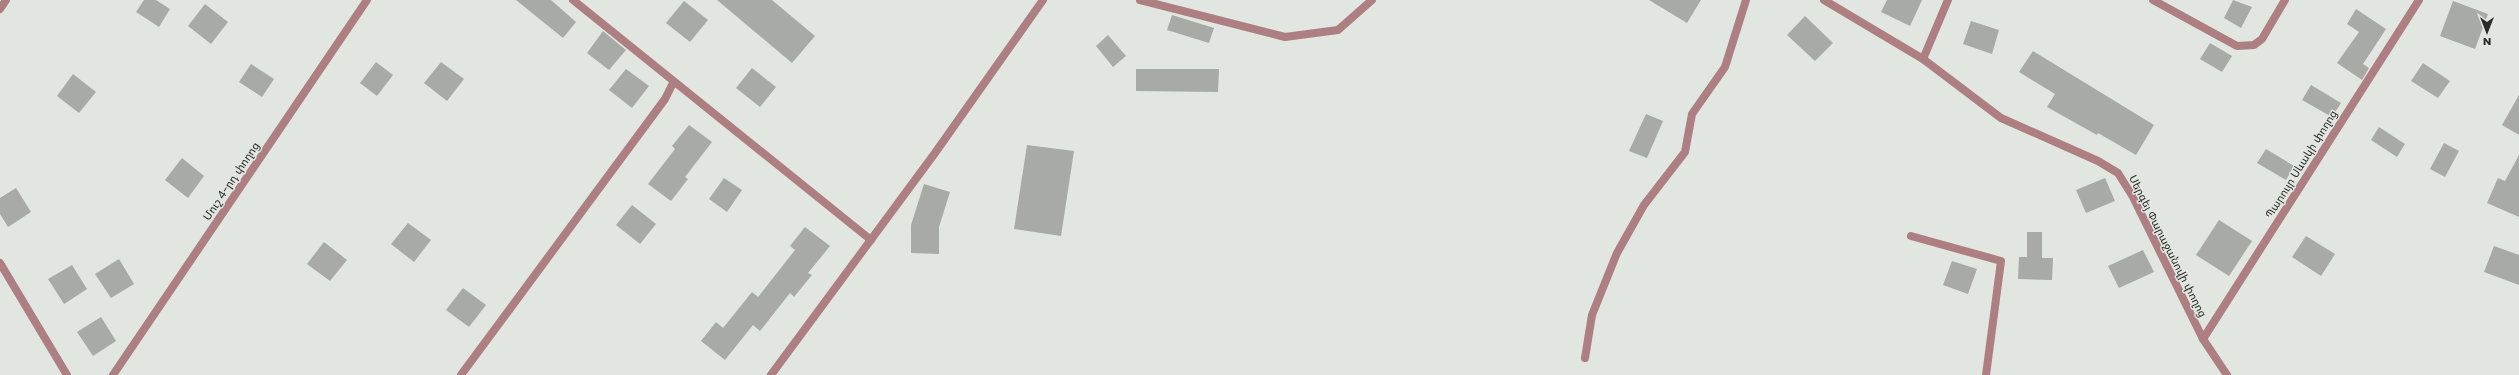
<svg xmlns="http://www.w3.org/2000/svg" width="2519" height="375" font-family="Poppins,'Noto Sans Armenian',sans-serif">
  <rect width="100%" height="100%" fill="#e2e6e0"/>
  <!-- building -->
  <g fill="#a7aaa5">
    <path d="M144,0H156L170,9L159,27L136,12Z"/>
    <path d="M516,0H551L576,22L563,38Z"/>
    <path d="M717,0H772L815,36L792,63Z"/>
    <path d="M1649,0H1701L1687,23Z"/>
    <path d="M1887,0H1922L1910,26L1881,12Z"/>
    <path d="M2233,0L2252,7L2241,28L2224,18Z"/>
    <path d="M684,1L708,20L690,42L666,23Z"/>
    <path d="M2453,1L2488,14L2475,49L2440,36Z"/>
    <path d="M205,4L228,22L211,44L188,26Z"/>
    <path d="M2356,9L2386,29L2363,64L2369,68L2362,80L2337,63L2359,32L2347,24Z"/>
    <path d="M1172,15L1214,28L1209,43L1167,30Z"/>
    <path d="M1805,16L1833,43L1815,61L1787,35Z"/>
    <path d="M1971,21L1999,30L1992,54L1963,44Z"/>
    <path d="M603,31L626,50L609,70L587,53Z"/>
    <path d="M1108,35L1126,56L1113,67L1096,46Z"/>
    <path d="M2210,43L2232,56L2222,72L2200,59Z"/>
    <path d="M2033,51L2154,125L2136,155L2098,133L2097,135L2047,107L2055,94L2019,72Z"/>
    <path d="M376,62L393,75L377,96L360,83Z"/>
    <path d="M441,62L464,79L447,101L424,83Z"/>
    <path d="M2423,63L2450,81L2438,98L2411,81Z"/>
    <path d="M251,64L274,79L262,97L239,82Z"/>
    <path d="M752,68L776,87L760,107L736,88Z"/>
    <path d="M626,69L649,86L632,108L609,90Z"/>
    <path d="M1136,69H1219L1218,92L1136,91Z"/>
    <path d="M73,74L96,92L79,113L57,96Z"/>
    <path d="M2311,85L2341,103L2332,117L2302,100Z"/>
    <path d="M2519,95V135L2502,125Z"/>
    <path d="M1646,114L1663,121L1647,158L1629,151Z"/>
    <path d="M689,125L712,142L685,177L688,179L671,201L648,184L675,149L672,146Z"/>
    <path d="M2379,127L2405,144L2397,157L2371,140Z"/>
    <path d="M2444,143L2459,151L2445,177L2430,169Z"/>
    <path d="M1027,145L1074,151L1061,236L1014,229Z"/>
    <path d="M2266,149L2294,166L2286,180L2257,163Z"/>
    <path d="M2519,155V217L2487,203L2498,178L2505,181Z"/>
    <path d="M182,158L204,176L188,198L165,180Z"/>
    <path d="M724,178L742,190L727,212L709,199Z"/>
    <path d="M2105,178L2115,201L2086,213L2076,190Z"/>
    <path d="M924,184L950,192L939,227V254L911,253V225Z"/>
    <path d="M16,188L31,212L8,227L0,214V198Z"/>
    <path d="M632,205L656,224L640,244L616,225Z"/>
    <path d="M2219,220L2252,241L2229,276L2196,255Z"/>
    <path d="M408,223L431,240L414,262L391,244Z"/>
    <path d="M805,227L830,246L808,273L812,275L794,297L790,293L760,331L753,325L725,360L701,341L716,322L723,328L752,292L758,297L795,250L790,246Z"/>
    <path d="M2027,232H2042V258H2053L2052,280L2018,279L2019,257H2027Z"/>
    <path d="M2306,236L2335,254L2321,276L2292,257Z"/>
    <path d="M324,242L347,260L330,281L307,264Z"/>
    <path d="M2494,246L2519,255V285L2484,272Z"/>
    <path d="M2143,250L2154,272L2119,288L2108,266Z"/>
    <path d="M119,259L134,284L111,298L95,274Z"/>
    <path d="M1952,261L1977,269L1968,294L1943,285Z"/>
    <path d="M72,265L87,289L64,304L48,279Z"/>
    <path d="M463,288L486,305L469,327L446,310Z"/>
    <path d="M101,317L116,341L93,356L77,332Z"/>
  </g>
  <g fill="none" stroke-linecap="round" stroke-linejoin="round">
    <!-- service -->
    <g stroke="#ad7f83" stroke-width="8">
      <path d="M1911,236L2001,261L1986,375"/>
      <path d="M1585,358L1592,315L1617,253L1644,205L1685,152L1692,114L1725,67L1746,0"/>
    </g>
    <!-- minor -->
    <g stroke="#ad7f83" stroke-width="8">
      <path d="M573,0L871,240"/>
      <path d="M1140,0L1285,37L1338,30L1372,0"/>
      <path d="M1824,0L1923,59L2001,118L2098,161L2118,173L2133,197L2203,339L2227,375"/>
      <path d="M2153,0L2237,46L2254,45L2262,39L2285,0"/>
      <path d="M0,9L6,0"/>
      <path d="M1923,59L1948,0"/>
      <path d="M0,263L67,375"/>
      <path d="M2203,339L2419,0"/>
      <path d="M113,375L367,0"/>
      <path d="M461,375L665,99L673,83"/>
      <path d="M771,375L935,153L1043,0"/>
    </g>
  </g>
  <g text-anchor="middle" dominant-baseline="central" stroke-width="3" stroke-linejoin="round" paint-order="stroke">
    <!-- street labels -->
    <g font-size="11" fill="#2a2b29" stroke="#e2e6e0">
      <text transform="translate(2301 164) rotate(-58)">Պարույր Սևակի փողոց</text>
      <text transform="translate(231 181) rotate(-56)">Մուշ 4-րդ փողոց</text>
      <text transform="translate(2168 246) rotate(63)">Սերգեյ Փարաջանովի փողոց</text>
    </g>
  </g>
  <!-- north arrow -->
  <g transform="translate(2487 32) rotate(180)" stroke="#e2e6e0" stroke-width="3" paint-order="stroke">
  <path d="M0-3L7 15L0 10L-7 15Z" fill="#2a2b29"/>
  <text y="-6" font-size="11" font-weight="bold" text-anchor="middle" fill="#2a2b29">N</text>
  </g>
</svg>
